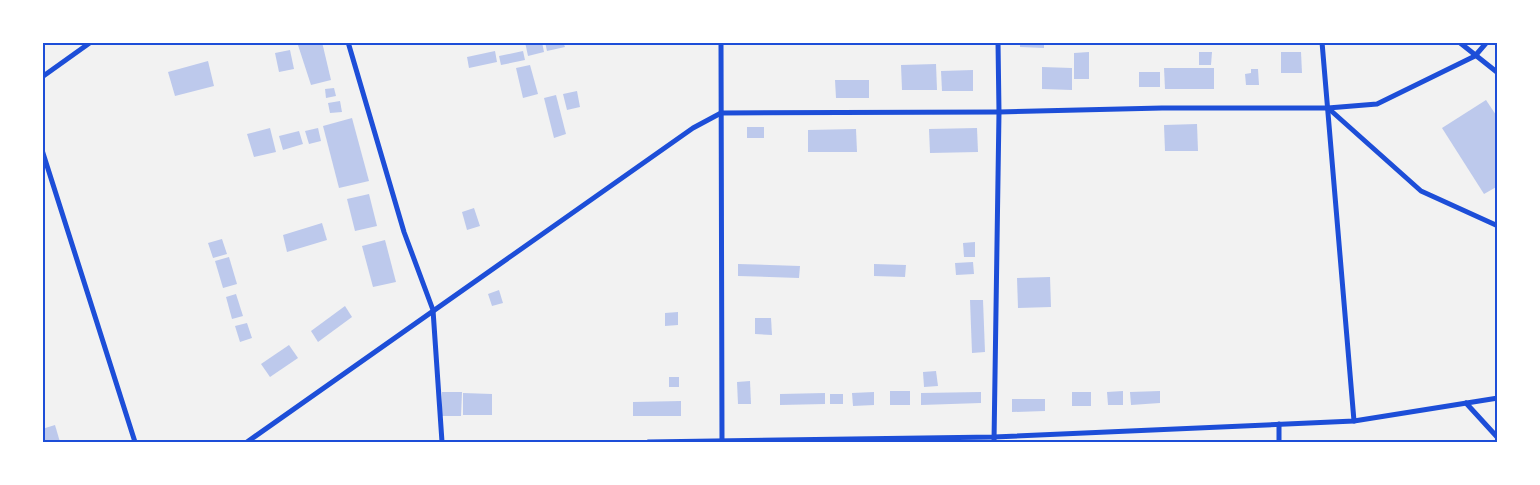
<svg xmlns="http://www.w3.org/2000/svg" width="1540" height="485" font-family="Ubuntu,sans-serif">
  <rect width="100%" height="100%" fill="#f2f2f2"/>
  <!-- building -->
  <g fill="#bdc9ec">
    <path d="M297,42H322L331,80L311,85Z"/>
    <path d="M525,42H542L544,52L528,56Z"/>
    <path d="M545,42H563L565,47L547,51Z"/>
    <path d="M1020,42H1044V48L1020,47Z"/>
    <path d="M290,50L294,69L279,72L275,53Z"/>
    <path d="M495,51L497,62L469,68L467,57Z"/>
    <path d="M523,51L525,60L501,65L499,56Z"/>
    <path d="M1089,52V79H1074V53Z"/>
    <path d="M1199,52H1212L1211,65H1199Z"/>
    <path d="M1281,52H1301L1302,73H1281Z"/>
    <path d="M208,61L214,86L175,96L168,72Z"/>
    <path d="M936,64L937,90H902L901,65Z"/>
    <path d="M530,65L538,94L523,98L516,68Z"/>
    <path d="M1042,67L1072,68V90L1042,89Z"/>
    <path d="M1164,68H1214V89H1165Z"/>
    <path d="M1251,69H1258L1259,85H1246L1245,74L1251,73Z"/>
    <path d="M973,70V91H942L941,71Z"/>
    <rect x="1139" y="72" width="21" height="15"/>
    <path d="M835,80H869V98H836Z"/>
    <path d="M334,88L336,96L326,98L325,89Z"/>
    <path d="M577,91L580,107L567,110L563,94Z"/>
    <path d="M556,95L566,134L554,138L544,98Z"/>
    <path d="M1486,100L1498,118V186L1484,194L1442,128Z"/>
    <path d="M340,101L342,112L330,113L328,103Z"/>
    <path d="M352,118L369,181L339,188L323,126Z"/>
    <path d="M1197,124L1198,151H1165L1164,125Z"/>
    <rect x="747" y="127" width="17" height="11"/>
    <path d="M270,128L276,152L254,157L247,134Z"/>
    <path d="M318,128L321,141L309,144L305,131Z"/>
    <path d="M977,128L978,152L930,153L929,129Z"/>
    <path d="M856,129L857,152H808V130Z"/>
    <path d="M299,131L303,144L283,150L279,136Z"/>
    <path d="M369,194L377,226L355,231L347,199Z"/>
    <path d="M474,208L480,226L467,230L462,212Z"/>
    <path d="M322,223L327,240L287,252L283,235Z"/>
    <path d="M222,239L227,254L213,258L208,243Z"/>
    <path d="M385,240L396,282L373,287L362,246Z"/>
    <path d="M975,242V257H964L963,243Z"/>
    <path d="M229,257L237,284L223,288L215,261Z"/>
    <path d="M973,262L974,274L956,275L955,263Z"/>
    <path d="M738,264L800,266L799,278L738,276Z"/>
    <path d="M874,264L906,265L905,277L874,276Z"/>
    <path d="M1050,277L1051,307L1018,308L1017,278Z"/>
    <path d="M499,290L503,303L492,306L488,294Z"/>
    <path d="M236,294L243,316L232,319L226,297Z"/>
    <path d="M970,300H983L985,352L972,353Z"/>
    <path d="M345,306L352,317L318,342L311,331Z"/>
    <path d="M678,312V325L665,326V313Z"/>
    <path d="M755,318H771L772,335L755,334Z"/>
    <path d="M247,323L252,338L240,342L235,326Z"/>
    <path d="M289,345L298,358L270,377L261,364Z"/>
    <path d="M936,371L938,386L924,387L923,372Z"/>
    <rect x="669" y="377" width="10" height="10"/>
    <path d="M750,381L751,404H738L737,382Z"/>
    <rect x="890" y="391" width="20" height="14"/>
    <path d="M1123,391V405H1108L1107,392Z"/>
    <path d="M1160,391V403L1131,405L1130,392Z"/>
    <path d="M442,392H462L461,416H442Z"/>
    <path d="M874,392V405L853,406L852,393Z"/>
    <path d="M981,392V403L921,405V393Z"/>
    <rect x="1072" y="392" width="19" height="14"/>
    <path d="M463,393L492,394V415H463Z"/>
    <path d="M825,393V404L780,405V394Z"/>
    <rect x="830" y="394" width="13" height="10"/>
    <path d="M1012,399H1045V411L1012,412Z"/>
    <path d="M681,401V416H633V402Z"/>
    <path d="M55,425L60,442H42V429Z"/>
  </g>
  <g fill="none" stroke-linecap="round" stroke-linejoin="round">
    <!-- minor -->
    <g stroke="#1d4ed8" stroke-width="5">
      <path d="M348,42L404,232L433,310L442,442"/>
      <path d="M721,42L722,442"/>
      <path d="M1322,42L1354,421"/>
      <path d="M1459,42L1498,73"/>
      <path d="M42,77L91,42"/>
      <path d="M1328,108L1421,191L1498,226"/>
      <path d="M42,150L135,442"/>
      <path d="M1466,403L1498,438"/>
      <path d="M1279,424V442"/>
      <path d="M247,442L693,128L721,113L999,112L1162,108H1328L1377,104L1475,56L1487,42"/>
      <path d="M648,442L994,437L1354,421L1498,398"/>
      <path d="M994,442L999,112L998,42"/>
    </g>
  </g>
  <!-- border -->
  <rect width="1540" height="485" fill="none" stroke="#ffffff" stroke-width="88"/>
  <rect x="44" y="44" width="1452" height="397" fill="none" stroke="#1d4ed8" stroke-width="2"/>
</svg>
